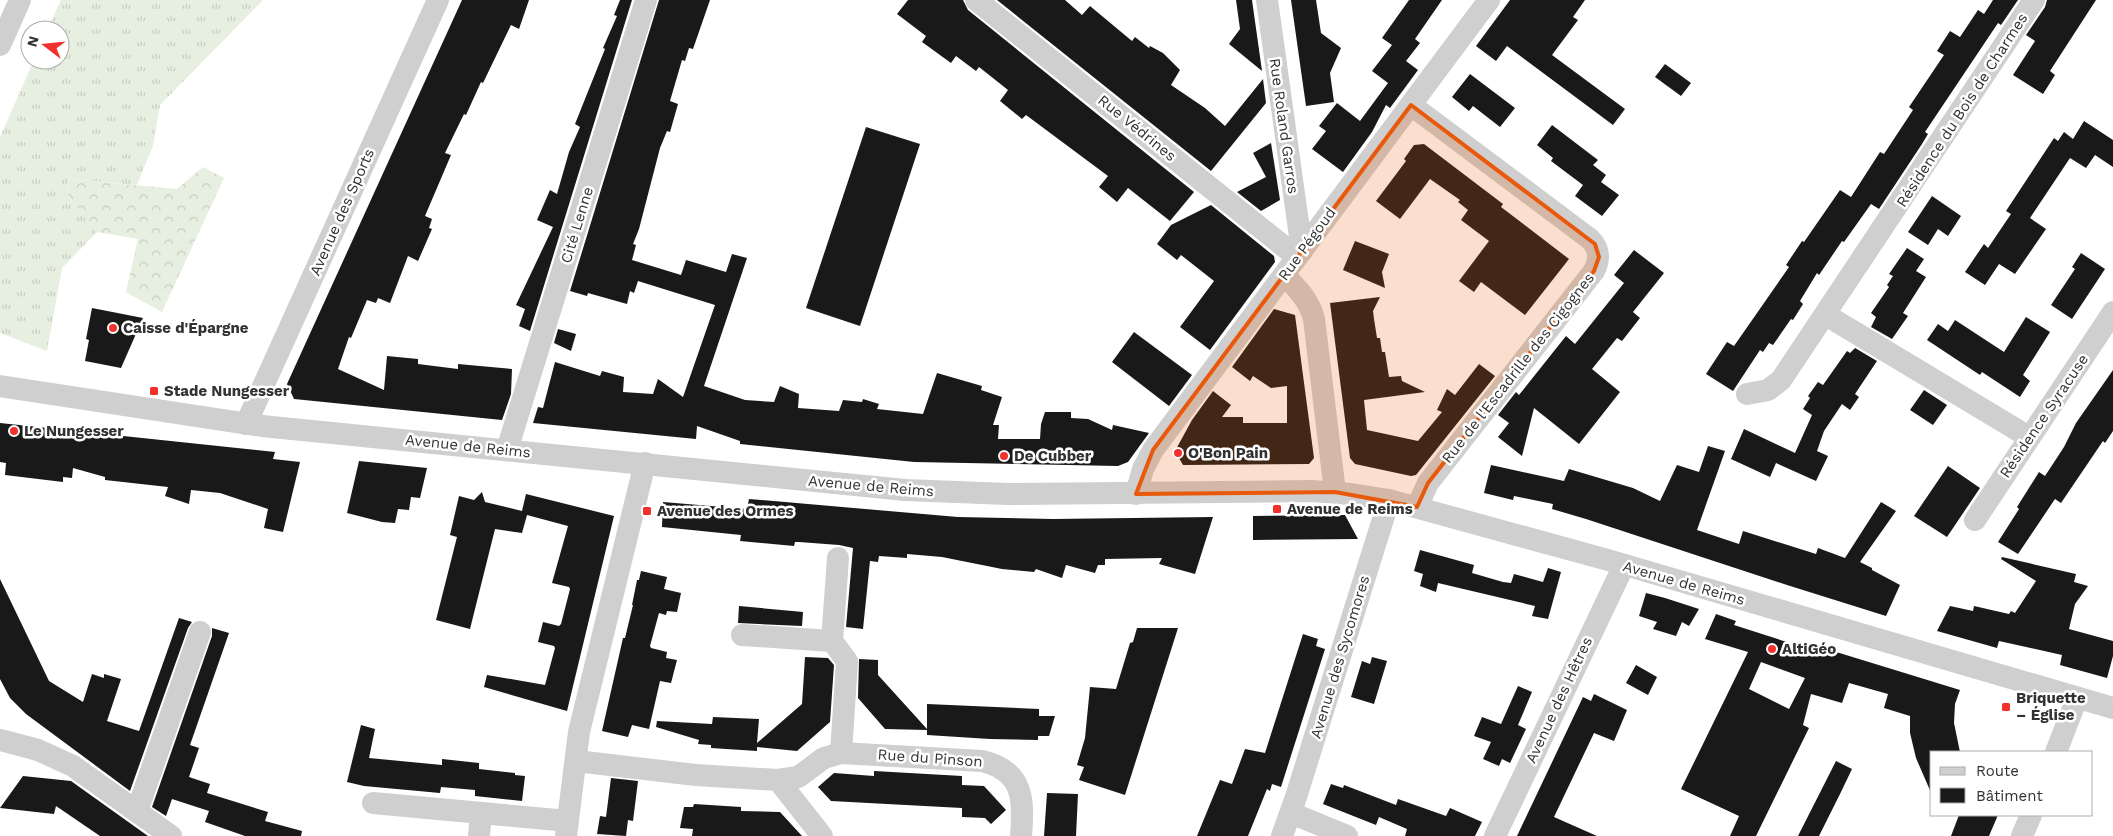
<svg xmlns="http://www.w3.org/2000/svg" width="2113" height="836" font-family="'Work Sans',sans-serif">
  <defs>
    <pattern id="grass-tufts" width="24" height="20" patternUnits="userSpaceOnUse" patternTransform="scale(1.25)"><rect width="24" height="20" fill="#e7efe0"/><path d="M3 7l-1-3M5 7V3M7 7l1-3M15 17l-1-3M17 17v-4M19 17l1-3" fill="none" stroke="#c7cdc1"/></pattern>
    <pattern id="forest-crowns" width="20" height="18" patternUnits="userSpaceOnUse" patternTransform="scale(1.25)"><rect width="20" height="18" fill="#e7efe0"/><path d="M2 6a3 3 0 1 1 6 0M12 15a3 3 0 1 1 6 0" fill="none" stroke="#c7cdc1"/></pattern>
  </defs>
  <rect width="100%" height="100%" fill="#fff"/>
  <!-- grass -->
  <path fill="url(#grass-tufts)" d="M61,0H263L160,105L153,146L137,185L69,179L67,194L97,232L62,268L47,351L0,333V137L34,60H60V30H47Z"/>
  <!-- forest -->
  <path fill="url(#forest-crowns)" d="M203,167L224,178L162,312L126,292L138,239L97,232L67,194L69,179L177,189Z"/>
  <!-- building -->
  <g fill="#191919" fill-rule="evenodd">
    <path d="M462,0H529L519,29L511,25L483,83L481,82L466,115L464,114L445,153L451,155L425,216L432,219L429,228L432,229L418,261L408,256L390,303L378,298L376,303L367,300L351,338L349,337L338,369L384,390L387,356L418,359V364L458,369V364L512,369L511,394L502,420L294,399L287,384Z"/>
    <path d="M620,0H632L530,331L519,326L525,309L516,305L553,227L537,220L550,190L557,194L569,152L580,127L575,124L605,49L603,48L617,16L614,15Z"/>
    <path d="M659,0H710L693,49L689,48L685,61L682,60L670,101L678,104L670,132L667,131L660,148L639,229L633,244L636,245L632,260L681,275L686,260L726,272L732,254L747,258L704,386L745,400L774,402L780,386L799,394L798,408L839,411L843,400L862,402L863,399L879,404L877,409L923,414L937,373L982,386L981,390L1002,397L993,425H999L998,439H1040L1041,424L1045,412H1071V418L1088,419L1112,430L1113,425L1149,433L1128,462L1118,466L914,462L740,444V441L697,426L696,439L533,423L538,407L543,408L555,362L600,376L602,371L624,377L623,392L653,394L658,379L683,397L715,305L638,281L634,293L630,291L627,304L588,293L587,296L570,291Z"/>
    <path d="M908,0H963L968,10L1194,192L1170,221L1128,188L1117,202L1099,187L1108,176L1026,115L1022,119L1000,101L1008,90L979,67L976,71L956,56L951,63L922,42L926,36L897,14Z"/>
    <path d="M997,0H1065L1082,15L1090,6L1132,41L1135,37L1149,48L1150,46L1163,53L1180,70L1171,85L1205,108L1225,126L1263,79L1266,103L1211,171Z"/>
    <path d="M1236,0H1252L1262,71L1229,44L1240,29Z"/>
    <path d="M1291,0H1316L1321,33L1341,48L1330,73L1334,102L1306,106Z"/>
    <path d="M1409,0H1442L1415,39L1420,43L1406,61L1418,70L1390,108L1386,105L1372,132L1343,172L1312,149L1326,131L1319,126L1337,103L1360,121L1388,83L1372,71L1392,45L1382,38Z"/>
    <path d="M1510,0H1585L1573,17L1578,20L1552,55L1625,109L1613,125L1507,46L1496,61L1476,46Z"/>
    <path d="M1993,0H2018L2001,25L1998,23L1925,132L1928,134L1922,144L1879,209L1871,204L1844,242L1842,241L1819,275L1817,273L1800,301L1803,304L1793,320L1791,319L1773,345L1769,343L1763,352L1760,350L1733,391L1706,374L1727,342L1734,346L1789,267L1786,265L1802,241L1804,242L1840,190L1851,197L1880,152L1884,154L1913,110L1909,107L1944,55L1937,51L1950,31L1960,37L1978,10L1984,14Z"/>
    <path d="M2047,0H2096L2050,71L2055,75L2043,94L2013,75L2035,41L2026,35L2045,7Z"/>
    <path d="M1665,64L1691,83L1681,96L1655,77Z"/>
    <path d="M1470,74L1515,108L1500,127L1473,106L1469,111L1452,97Z"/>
    <path d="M2084,121L2113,140V167L2095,155L2086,168L2070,158L2030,218L2046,229L2015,274L1999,264L1985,285L1965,272L1984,244L1988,248L2011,214L2006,211L2054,138L2058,141L2064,132L2073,139Z"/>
    <path d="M1552,125L1598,160L1593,165L1606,175L1601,182L1619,195L1602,216L1575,196L1583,185L1551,161L1553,158L1537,145Z"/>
    <path d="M866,127L920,144L860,326L806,308Z"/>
    <path d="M1271,143L1280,200L1261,211L1237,192L1266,177L1253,153Z"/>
    <path d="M1424,144L1503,204L1501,207L1569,259L1525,315L1481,282L1474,292L1459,281L1489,241L1461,220L1468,210L1458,202L1460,200L1430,179L1400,219L1376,201L1406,161L1404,159L1414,145Z"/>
    <path d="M1932,196L1961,216L1948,236L1938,229L1928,245L1908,232Z"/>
    <path d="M1211,205L1274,256L1275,262L1210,350L1180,327L1214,281L1181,255L1177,260L1157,244L1171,225Z"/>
    <path d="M1355,241L1389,254L1382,272L1385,288L1343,270Z"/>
    <path d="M1907,248L1924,259L1916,271L1926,277L1903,313L1908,316L1892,339L1871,327L1876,317L1871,313L1889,287L1887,285L1893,276L1889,274Z"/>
    <path d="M1634,250L1664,273L1633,312L1640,318L1622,341L1617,338L1592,369L1620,392L1579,444L1534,408L1522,456L1498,437L1509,423L1498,415L1516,392L1519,395L1566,336L1575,344L1624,283L1614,275Z"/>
    <path d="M2081,253L2105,269L2072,319L2051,305L2075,269L2072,267Z"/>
    <path d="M1380,297L1373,311L1374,319L1377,338H1380L1382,352H1385L1389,377L1401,376L1402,381L1425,392L1364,400L1367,430L1418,441L1442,412L1437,410L1447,389L1455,395L1479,364L1495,376L1416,475L1411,476L1355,464L1350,458L1330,303Z"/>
    <path d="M92,308L143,318L121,368L85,361L89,340L86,339Z"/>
    <path d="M1274,309L1295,315L1314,458L1309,464L1183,465L1175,451L1192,420L1213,391L1231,405L1222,417H1243V423H1287V386L1271,388L1253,376L1250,381L1232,367Z"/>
    <path d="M2026,317L2050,332L2023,375L2030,381L2020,397L1982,372L1980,375L1927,340L1938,324L1948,331L1955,320L2004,352Z"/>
    <path d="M558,329L576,334L571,351L554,343Z"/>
    <path d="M1134,332L1192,375L1169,406L1112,362Z"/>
    <path d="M1855,348L1877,361L1855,394L1859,397L1850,410L1842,404L1824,431L1817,451L1828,456L1816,481L1776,463L1770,477L1731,459L1744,429L1795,453L1812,415L1803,409L1810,398L1808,396L1818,382L1823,385L1847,351L1850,353Z"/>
    <path d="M2113,370V431L2105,443L2103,441L2061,503L2055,499L2018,554L1998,542L2019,509L2017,507L2039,472L2045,476L2064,447L2076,423Z"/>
    <path d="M1924,390L1947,405L1933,425L1910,410Z"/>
    <path d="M0,423L275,452L273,459L300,462L283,532L264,528L268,509L220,493L191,490L189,504L165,496L168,487L105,480V477L73,468L72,478L63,477V482L5,475L6,463L0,462Z"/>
    <path d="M1708,446L1725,451L1697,530L1739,544L1743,531L1816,554L1818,548L1845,558L1881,502L1896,511L1860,562L1872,568V570L1900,585L1886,616L1787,585L1586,519L1552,509L1553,504L1514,496L1513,500L1484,493L1491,465L1564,481L1569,469L1633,488L1660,501L1677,465L1699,472Z"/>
    <path d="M359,461L427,468L420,498L411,497L409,510L398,509L395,523L382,522L347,513Z"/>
    <path d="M1948,466L1980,488L1947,537L1914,516Z"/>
    <path d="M482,492L485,502L522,511L526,494L614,516L567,711L484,687L487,675L545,685L555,648L554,646L538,642L543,622L559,626L561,624L570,589L569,587L552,583L568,526L527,515L522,533L495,529L470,629L436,620L457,537L450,535L459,496L474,500Z"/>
    <path d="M749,499L958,517L1053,519L1213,517L1195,574L1159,564L1162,558L1105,559V565H1098L1095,573L1066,565L1062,578L1036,569L1034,572L1002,569L942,557L907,554V558L879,556L878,562L870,561L863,629L846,627L853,548L839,545L799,542H795L794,546L740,541L741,535L662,527L663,502L747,509Z"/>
    <path d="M1345,515L1358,539L1253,540V516Z"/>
    <path d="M1420,550L1474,565L1472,573L1503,582L1511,583L1514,574L1543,582L1548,568L1561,572L1548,619L1532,616L1535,606L1438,583L1436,592L1420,586L1423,574L1414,571Z"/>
    <path d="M2002,557L2076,574L2074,582L2088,586L2075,604L2069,629L2113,641V656L2107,678L2060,665L2062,655L1999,641L1997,648L1937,631L1950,606L1973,611L1974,606L2009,614L2011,611L2015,613L2036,581L2001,559Z"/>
    <path d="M641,571L667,577L664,589L681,593L677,612L667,611L666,615L659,613L650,646L651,648L667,652L666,658L677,660L671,683L660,681L649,729L632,725L628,737L602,731L623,638H625L633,605H632L637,580H639Z"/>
    <path d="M0,579L49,681L83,702L92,674L104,678V674L121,679L107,721L139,731L179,618L192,622L188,628L130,791L26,714L10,698L0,679Z"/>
    <path d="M1646,593L1665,598L1699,609L1689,626L1682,622L1676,636L1653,629L1657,622L1639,616Z"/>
    <path d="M739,606L803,612L802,626L738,623Z"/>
    <path d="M1716,614L1736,621L1734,625L1818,652L1820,647L1960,690L1955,704L1954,723L1960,752H1932V795L1916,758L1910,733V716L1884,708L1888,694L1849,683L1842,703L1811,694L1803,725L1809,728L1756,836H1730L1739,816L1681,789L1748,652L1705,639ZM1761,662L1805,678L1789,709L1749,689Z"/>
    <path d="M212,628L229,633L190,745L199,748L189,777L210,784L207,793L268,812L265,821L302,831L301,836H245L205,822L209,811L172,799L166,816L152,807L212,636Z"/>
    <path d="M1137,628H1178L1125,795L1079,780L1084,767L1077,765L1085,738L1090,687L1116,689L1130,643L1133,642Z"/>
    <path d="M1303,634L1318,639L1316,646L1325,649L1281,787L1272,784L1270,791L1267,789L1248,836H1197L1220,780L1232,784L1245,749L1265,753Z"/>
    <path d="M805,657L828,658L834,665L830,722L797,751L757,747V751L711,748V745L698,744L699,740L656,727L657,721L712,724L713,717L759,719L757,743L802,704Z"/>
    <path d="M1372,657L1387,661L1374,704L1351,697L1362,661L1370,664Z"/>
    <path d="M859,659L878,660V675L927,729V704L1039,709V716H1055L1049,736H1038V740L990,739L927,735V730L885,729L858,698Z"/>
    <path d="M1636,665L1657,677L1648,695L1626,683Z"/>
    <path d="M1518,686L1532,692L1518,725L1526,729L1510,763L1502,759L1499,766L1483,759L1491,742L1474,736L1482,717L1501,724Z"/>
    <path d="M1594,694L1627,710L1614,741L1594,733L1554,817L1597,836H1517L1583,697L1591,701Z"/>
    <path d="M361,725L375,729L369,758L442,765V759L479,763V769L515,773V775L525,776L522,801L475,796V790L441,787L440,793L364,786L347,782Z"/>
    <path d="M1836,761L1852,769L1840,794L1819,836H1798Z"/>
    <path d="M874,771L962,776V785L984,786L1006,810L991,824L985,818L962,817V808L831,801L818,787L834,773L874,776Z"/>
    <path d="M23,776L71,781L148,836H100L56,806L54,814L0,808Z"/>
    <path d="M611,778L638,781L633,821L628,820L626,836L597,834L600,816L606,817Z"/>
    <path d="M1331,784L1343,788L1344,785L1396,805L1398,799L1446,816L1450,808L1482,822L1475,836H1405L1407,829L1379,817L1376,825L1323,804Z"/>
    <path d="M1047,793L1078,794L1076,836H1044Z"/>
    <path d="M694,804L741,807V811L780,812L802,836H692L693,829L680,828L684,807H693Z"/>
    <path d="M1959,815H1998L1989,836H1951Z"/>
  </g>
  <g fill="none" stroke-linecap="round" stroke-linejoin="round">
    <!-- minor -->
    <g stroke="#cfcfcf" stroke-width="22">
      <path d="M976,0L1297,257"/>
      <path d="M1267,0L1302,251"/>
      <path d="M0,45L20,0"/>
      <path d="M1411,105L1590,239C1600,249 1600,259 1594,271L1428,483L1417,507"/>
      <path d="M1284,275C1298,289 1309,300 1314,319L1335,492"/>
      <path d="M1826,315L2029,437"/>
      <path d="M0,386L262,426L905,490L1008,494L1311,491L1351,494L1389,500L1608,560L2113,708"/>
      <path d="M1747,394L1768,390L1781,380L2034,0"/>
      <path d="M246,424L438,0"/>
      <path d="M507,450L646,0"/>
      <path d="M1136,494L1143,469L1153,450L1489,0"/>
      <path d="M1975,520L2113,312"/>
      <path d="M838,558L832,641L847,661L841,753"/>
      <path d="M742,635L832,641"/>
      <path d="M0,740L38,750L73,766L171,836"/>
      <path d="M2056,752L2077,698"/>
      <path d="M576,761L696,775L778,780L798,777L824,758L841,753L982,761C1024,771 1024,800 1021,836"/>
      <path d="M778,780L822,836"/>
      <path d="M373,803L568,821"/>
      <path d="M137,811L200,632"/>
      <path d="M1291,813L1347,836"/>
      <path d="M479,836L481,813"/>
      <path d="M566,836L579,732L645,463"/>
      <path d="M1282,836L1296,797L1389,500"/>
      <path d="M1495,836L1624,565"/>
      <path d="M2022,836L2031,815"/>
    </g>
  </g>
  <!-- marked area -->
  <path fill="#e8590c" fill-opacity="0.2" stroke="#e8590c" stroke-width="4" stroke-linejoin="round" d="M1411,105L1595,244L1599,257L1594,271L1428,483L1417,507L1335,492L1136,494L1153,450Z"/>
  <!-- markers -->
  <g fill="#f1312c" stroke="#fff" stroke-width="2">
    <circle cx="113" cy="328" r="5"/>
    <rect x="149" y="386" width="10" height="10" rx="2.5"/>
    <circle cx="14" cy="431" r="5"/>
    <circle cx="1178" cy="453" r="5"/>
    <circle cx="1004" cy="456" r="5"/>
    <rect x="1272" y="504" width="10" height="10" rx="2.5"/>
    <rect x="642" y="506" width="10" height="10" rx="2.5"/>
    <circle cx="1772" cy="649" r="5"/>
    <rect x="2001" y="702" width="10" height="10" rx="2.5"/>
  </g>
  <g text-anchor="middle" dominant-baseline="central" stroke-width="5" stroke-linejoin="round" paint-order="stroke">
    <!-- street labels -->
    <g font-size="15" fill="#323232" stroke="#fff">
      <text transform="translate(1962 110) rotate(-57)">Résidence du Bois de Charmes</text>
      <text transform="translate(1284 126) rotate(82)">Rue Roland Garros</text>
      <text transform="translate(1137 128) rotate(39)">Rue Védrines</text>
      <text transform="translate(342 212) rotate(-66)">Avenue des Sports</text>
      <text transform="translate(577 225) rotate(-73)">Cité Lenne</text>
      <text transform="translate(1307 244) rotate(-54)">Rue Pégoud</text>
      <text transform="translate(1518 368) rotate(-52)">Rue de l'Escadrille des Cigognes</text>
      <text transform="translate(2044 416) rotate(-56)">Résidence Syracuse</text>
      <text transform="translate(468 446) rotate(6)">Avenue de Reims</text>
      <text transform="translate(871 486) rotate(5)">Avenue de Reims</text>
      <text transform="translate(1684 583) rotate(16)">Avenue de Reims</text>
      <text transform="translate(1340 657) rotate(-73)">Avenue des Sycomores</text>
      <text transform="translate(1559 700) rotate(-65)">Avenue des Hêtres</text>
      <text transform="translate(930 758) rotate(4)">Rue du Pinson</text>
    </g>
    <!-- poi labels -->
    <g font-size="15" font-weight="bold" fill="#323232" stroke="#fff" text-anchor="start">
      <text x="123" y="328">Caisse d'Épargne</text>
      <text x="164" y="391">Stade Nungesser</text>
      <text x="24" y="431">Le Nungesser</text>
      <text x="1188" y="453">O'Bon Pain</text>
      <text x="1014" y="456">De Cubber</text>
      <text x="1287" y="509">Avenue de Reims</text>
      <text x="657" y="511">Avenue des Ormes</text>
      <text x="1782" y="649">AltiGéo</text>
      <text x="2016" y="698">Briquette<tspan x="2016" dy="17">– Église</tspan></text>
    </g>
  </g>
  <!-- legend -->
  <rect x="1930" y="751" width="162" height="65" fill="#ffffff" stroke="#adadad"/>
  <rect x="1940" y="767" width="25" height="8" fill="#cfcfcf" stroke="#adadad"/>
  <text x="1976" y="776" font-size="15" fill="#323232">Route</text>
  <rect x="1940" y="788" width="25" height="15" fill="#191919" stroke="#adadad"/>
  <text x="1976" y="801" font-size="15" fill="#323232">Bâtiment</text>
  <!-- north arrow -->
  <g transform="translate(45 45) rotate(286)"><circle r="24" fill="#ffffff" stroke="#adadad"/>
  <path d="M0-4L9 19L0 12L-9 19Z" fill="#f1312c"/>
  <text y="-8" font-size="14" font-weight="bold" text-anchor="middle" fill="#323232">N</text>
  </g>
</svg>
